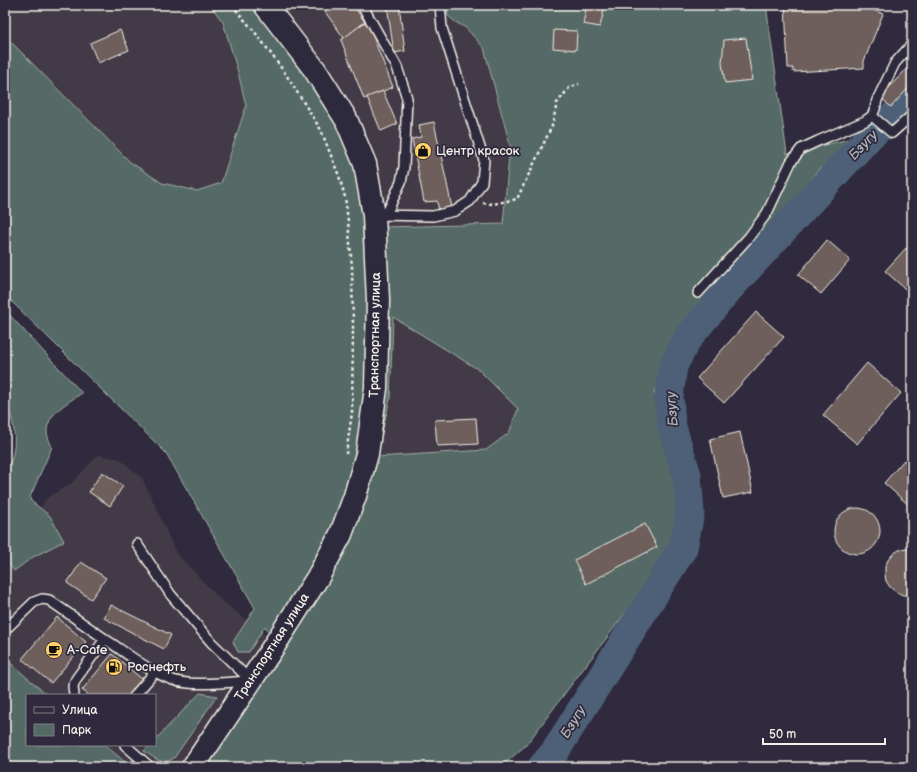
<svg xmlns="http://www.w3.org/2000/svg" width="917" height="772" font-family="'Balsamiq Sans',sans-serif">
  <rect width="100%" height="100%" fill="#2f2a3d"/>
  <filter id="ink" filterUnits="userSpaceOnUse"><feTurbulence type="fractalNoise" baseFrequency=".025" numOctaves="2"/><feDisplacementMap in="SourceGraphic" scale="8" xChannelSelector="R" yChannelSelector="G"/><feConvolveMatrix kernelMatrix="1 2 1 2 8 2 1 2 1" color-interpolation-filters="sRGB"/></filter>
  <g filter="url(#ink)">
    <!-- built -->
    <g fill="#423a46">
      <path d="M5,5H220L246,106L221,183L197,191L162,183L130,162L5,36Z"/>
      <path d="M277,5H446L448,16L457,23L466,28L484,48L510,146L503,224L383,227Z"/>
      <path d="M393,316L479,370L518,409L509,433L486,450L376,457L390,399Z"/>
      <path d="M98,455L120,459L142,478L158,512L176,553L221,600L274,642L193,767H122L92,745H155V695H27L5,680V561L47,498L73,482Z"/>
    </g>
    <!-- green -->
    <g fill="#546a66" stroke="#a4aea7" fill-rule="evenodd">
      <path d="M210,5H277L296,30L384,227L503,224L510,145L484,48L466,28L457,23L448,16L446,5H766L787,154L866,135L818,170L654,391L690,527L526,745L501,767H193L274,642L265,626L249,652H238L233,642L255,608L166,453L5,295V36L130,162L162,183L197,191L221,183L246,106L238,72L223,22ZM393,317L479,370L518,409L509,433L486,450L376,457L390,399Z"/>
      <path d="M5,310L82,393C69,402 47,413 47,432C47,436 50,442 52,447L30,497L31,501L50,516L64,541L33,557L14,571L9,564L5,565C5,535 4,505 5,475C5,469 10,464 12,458C17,440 14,418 5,401Z"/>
      <path d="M5,640L8,661L47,695H27V745H105L126,763L133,760L138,763L142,758L154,767H11L5,742Z"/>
      <path d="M200,693L217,696L174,758C163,766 154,758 144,751L150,745H155V740Z"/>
    </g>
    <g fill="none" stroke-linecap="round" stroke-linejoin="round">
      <!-- river -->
      <path stroke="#4d6178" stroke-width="29" d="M542,767L554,753L683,548L690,513L687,475L671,424L669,396L673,366L688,338L728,290L870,136L912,100"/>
    </g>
    <!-- building -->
    <g fill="#6e5e5c" stroke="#f4f1e8">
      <path d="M320,5H353L365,22L344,38Z"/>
      <path d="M387,5H399L405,51L394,53Z"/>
      <path d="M587,5H605L600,27L583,24Z"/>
      <path d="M785,5H862L883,14L864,61V68L793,72V68H788Z"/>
      <path d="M365,22L370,29L393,87L364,99L341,40Z"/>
      <path d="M120,30L129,50L98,63L90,43Z"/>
      <path d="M554,30L577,31L576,50L553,48Z"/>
      <path d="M746,38L752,80L725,83L722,63L724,40Z"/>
      <path d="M912,63V84L891,107L880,97Z"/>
      <path d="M383,91L397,124L381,131L367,97Z"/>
      <path d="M434,122L452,208L439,211L437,201L424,202L412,139L421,137L419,125Z"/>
      <path d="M827,240L850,260L821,294L798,275Z"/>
      <path d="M906,248L912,254V295L885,271Z"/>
      <path d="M756,312L784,337L724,403L697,378Z"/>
      <path d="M867,363L901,393L857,444L823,415Z"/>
      <path d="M476,418L478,444L437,446L435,420Z"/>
      <path d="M740,432L753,492L723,498L710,439Z"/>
      <path d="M904,460L912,468V508L884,483Z"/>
      <path d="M102,472L123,486L110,506L89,492Z"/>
      <circle cx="857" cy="531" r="23"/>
      <path d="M645,524L657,547L586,584L574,560Z"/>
      <path d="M907,549H912V595H903L896,592L890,587L886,581L885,574V567L888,560L893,554L899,550Z"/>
      <path d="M81,562L106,578L91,599L67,583Z"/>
      <path d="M111,605L171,635L164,649L104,618Z"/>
      <path d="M57,617L86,642L51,683L22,659Z"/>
      <path d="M112,654L142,679L129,695H89L82,690Z"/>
    </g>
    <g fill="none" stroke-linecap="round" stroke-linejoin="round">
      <defs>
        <g id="service">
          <path d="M362,5L397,67L407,98L404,167L401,182L386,215"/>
          <path d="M872,116L892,133L912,115"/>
          <path d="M374,215L433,216L455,211L470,201L482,182L484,160L442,28L440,5"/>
          <path d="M698,293L749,237L767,213L791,162L801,149L818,141L865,121L872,116L875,109L877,100L895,63L912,44"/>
          <path d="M137,544L171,595L212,643L251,681"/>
          <path d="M7,628L34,602L42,599L49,600L105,639"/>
          <path d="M74,695L73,686L76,679L105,639C127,653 161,682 188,683C208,685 229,682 249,681"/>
          <path d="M135,695L155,672"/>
          <path d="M125,745L150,767"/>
        </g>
        <path id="secondary" d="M193,767L270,652L318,577L341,534L355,496L367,454L376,388L378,300L374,215L365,164L346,119L315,70L265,5"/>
      </defs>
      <!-- service casing -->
      <use href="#service" stroke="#f4f1e8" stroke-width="12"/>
      <!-- secondary casing -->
      <use href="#secondary" stroke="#f4f1e8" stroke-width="25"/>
      <!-- path -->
      <g stroke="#f4f1e8" stroke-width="2.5" stroke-dasharray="3 3" stroke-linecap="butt">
        <path d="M232,5L258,36L285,73L321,130L339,176L345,197L348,221L352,267L353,327L352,413L346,454"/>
        <path d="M483,203L493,204L517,199L552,126L557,103L569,88L579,84"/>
      </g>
      <!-- service -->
      <use href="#service" stroke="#2f2a3d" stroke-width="9"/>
      <!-- secondary -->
      <use href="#secondary" stroke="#2f2a3d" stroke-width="22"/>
    </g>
  </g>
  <!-- icons -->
  <defs>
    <symbol id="shop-disc" viewBox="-11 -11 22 22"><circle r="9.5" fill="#ffd166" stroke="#2f2a3d"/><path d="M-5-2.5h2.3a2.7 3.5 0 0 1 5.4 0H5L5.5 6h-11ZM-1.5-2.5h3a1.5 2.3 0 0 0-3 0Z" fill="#111"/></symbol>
    <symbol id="cafe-disc" viewBox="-11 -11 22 22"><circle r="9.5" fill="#ffd166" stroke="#2f2a3d"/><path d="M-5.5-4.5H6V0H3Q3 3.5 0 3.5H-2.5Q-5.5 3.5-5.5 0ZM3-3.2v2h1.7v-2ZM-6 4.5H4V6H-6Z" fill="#111"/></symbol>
    <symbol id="fuel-disc" viewBox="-11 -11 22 22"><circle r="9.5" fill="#ffd166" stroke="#2f2a3d"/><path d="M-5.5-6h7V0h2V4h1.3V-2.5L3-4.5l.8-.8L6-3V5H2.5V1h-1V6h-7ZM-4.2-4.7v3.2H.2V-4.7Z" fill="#111"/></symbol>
  </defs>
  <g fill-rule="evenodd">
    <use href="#shop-disc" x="413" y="141" width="20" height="20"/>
    <use href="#cafe-disc" x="44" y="640" width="20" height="20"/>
    <use href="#fuel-disc" x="104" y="657" width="20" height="20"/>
  </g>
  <g text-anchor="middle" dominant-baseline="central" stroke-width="3.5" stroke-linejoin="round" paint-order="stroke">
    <!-- poi labels -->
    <g font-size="13" fill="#f4f1e8" stroke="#2f2a3d" text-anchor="start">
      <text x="436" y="151">Центр красок</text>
      <text x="67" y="650">A-Cafe</text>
      <text x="127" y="667">Роснефть</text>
    </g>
    <!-- street labels -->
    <g font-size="13" fill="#f4f1e8" stroke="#2f2a3d">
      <text transform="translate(375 335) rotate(-89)">Транспортная улица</text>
      <text transform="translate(272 647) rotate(-57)">Транспортная улица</text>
    </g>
    <!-- water labels -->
    <g font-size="14" font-style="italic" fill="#b1b7bb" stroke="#2f2a3d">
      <text transform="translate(863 145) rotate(-46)">Бзугу</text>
      <text transform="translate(672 409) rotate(-94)">Бзугу</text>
      <text transform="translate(573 722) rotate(-58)">Бзугу</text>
    </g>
  </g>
  <!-- margin -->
  <rect width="917" height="772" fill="none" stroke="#2f2a3d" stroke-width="20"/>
  <rect x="10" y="10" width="897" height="752" fill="none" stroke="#f4f1e8" stroke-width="1.5" filter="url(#ink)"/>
  <!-- legend -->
  <rect x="26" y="694" width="130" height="52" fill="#2f2a3d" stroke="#7e7a81"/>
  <rect x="34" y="707" width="20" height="6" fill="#2f2a3d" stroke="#7e7a81"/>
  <text x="62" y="714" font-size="12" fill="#f4f1e8">Улица</text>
  <rect x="34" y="724" width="20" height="12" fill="#546a66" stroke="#7e7a81"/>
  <text x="62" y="734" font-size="12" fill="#f4f1e8">Парк</text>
  <!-- scale -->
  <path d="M763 738v6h122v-6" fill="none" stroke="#f4f1e8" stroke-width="2"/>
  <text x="769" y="738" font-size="12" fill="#f4f1e8" stroke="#2f2a3d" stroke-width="3" paint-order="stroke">50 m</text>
</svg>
